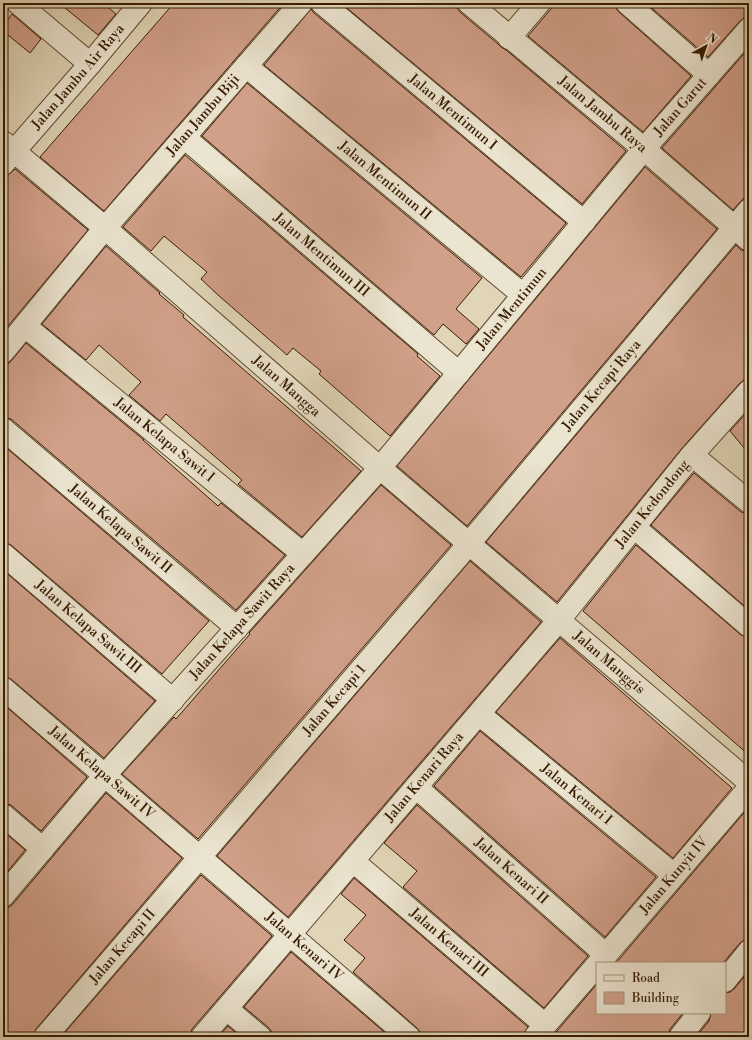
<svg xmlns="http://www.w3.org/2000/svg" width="752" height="1040" font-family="'Libre Bodoni',serif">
  <rect width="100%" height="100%" fill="#e0d5b7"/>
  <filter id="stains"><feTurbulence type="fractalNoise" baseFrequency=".005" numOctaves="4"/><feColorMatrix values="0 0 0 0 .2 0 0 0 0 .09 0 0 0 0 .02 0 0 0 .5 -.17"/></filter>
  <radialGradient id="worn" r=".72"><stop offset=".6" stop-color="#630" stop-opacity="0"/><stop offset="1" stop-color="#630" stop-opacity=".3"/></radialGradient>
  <!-- building -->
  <g fill="#d1a089" stroke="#371b00">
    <path d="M59,3H103L116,14L98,35Z"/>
    <path d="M174,3H284L104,211L40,157Z"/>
    <path d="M341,3H457V8L461,13L498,44L501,47L506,50L626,151L582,204Z"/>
    <path d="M556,3H615V7L619,12L691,76L643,132L528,36Z"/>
    <path d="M646,3H749V17H745L740,21L708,57Z"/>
    <path d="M311,9L314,13L566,223L521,277L264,65Z"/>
    <path d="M12,14L41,39L30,53L3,31V26Z"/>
    <path d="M749,48V198H744L740,202L733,210L662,148Z"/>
    <path d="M247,83L482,278L456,309L479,329L466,344L443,324L434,335L202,136Z"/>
    <path d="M185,155L418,354L417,356L440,376L390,436L319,374L321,371L293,348L287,355L218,295L201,279L207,272L164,236L151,251L123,227Z"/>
    <path d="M645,167L717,229L467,526L397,466Z"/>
    <path d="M15,169L88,230L3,332V176H7Z"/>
    <path d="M736,245L741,250L749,252V379H745L740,383L683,447L557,602L486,542Z"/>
    <path d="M106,246L160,293L159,294L184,315L183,317L361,471L302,537L238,484L242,480L166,414L160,421L129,395L141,382L99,345L86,360L42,324Z"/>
    <path d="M26,343L144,440H143L218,506L221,503L285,555L236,610L11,419L3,417V364H8L12,360Z"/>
    <path d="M749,410V454L730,431Z"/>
    <path d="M3,445L209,621L162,674L11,545L3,542Z"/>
    <path d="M694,473L741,512L749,514V610L651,525Z"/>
    <path d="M381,485L451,545L198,839L122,774L174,717L176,719L250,634L249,633Z"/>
    <path d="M636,545L741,635L749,638V755L583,611Z"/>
    <path d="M470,561L541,622L288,917L217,856Z"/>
    <path d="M3,570L155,701L104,758L11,679L3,676Z"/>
    <path d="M560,638L732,788L673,858L496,712Z"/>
    <path d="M3,704L87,777L41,831L11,805L3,803Z"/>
    <path d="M480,731L656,877L605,937L434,786Z"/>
    <path d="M106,793L182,858L36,1029L33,1037H3V908H8L13,904Z"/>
    <path d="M417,805L588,956L544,1008L403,887L417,871L384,843Z"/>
    <path d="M749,807V939L744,940L740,943L723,963H616Z"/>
    <path d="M3,831L25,850L3,877Z"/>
    <path d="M201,875L272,936L192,1029L190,1037H61Z"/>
    <path d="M354,878L528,1027L523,1034V1037H421V1033L417,1028L353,972L365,958L344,940L366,915L341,894Z"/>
    <path d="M291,952L390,1037H272V1032L268,1027L244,1007Z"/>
    <path d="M749,971V1037H696L709,1021L711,1013H725V993L730,992L734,989Z"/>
    <path d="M597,984V1013H683L670,1029L668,1037H552Z"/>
    <path d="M228,1026L241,1037H218Z"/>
  </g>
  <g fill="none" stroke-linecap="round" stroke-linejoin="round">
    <defs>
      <g id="minor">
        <path d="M18,3L90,64"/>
        <path id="s1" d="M322,3L584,222"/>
        <path id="s2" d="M469,3L644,149L749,240"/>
        <path d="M627,3L709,75"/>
        <path d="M509,38L539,3"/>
        <path id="s3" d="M246,66L523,295"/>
        <path id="s4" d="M184,137L459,373"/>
        <path id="s5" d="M3,142L105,228L380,468L749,782"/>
        <path id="s6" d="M3,164L90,64L141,3"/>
        <path id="s7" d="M25,326L303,554"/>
        <path id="s8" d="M3,352L105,228L301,3"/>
        <path id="s9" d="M3,429L237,628"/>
        <path d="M692,455L749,502"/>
        <path d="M634,527L749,626"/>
        <path id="s10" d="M3,554L173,700"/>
        <path id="s11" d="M3,688L409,1037"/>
        <path id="s12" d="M479,714L674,875"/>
        <path id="s13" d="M416,787L606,955"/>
        <path d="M3,815L43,849"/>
        <path id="s14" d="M353,861L545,1025"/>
        <path id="s15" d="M3,896L105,775L380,468L644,149L749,29"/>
        <path id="s16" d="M599,963L749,788"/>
        <path d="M725,981L749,951"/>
        <path d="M227,1009L260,1037"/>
        <path id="s17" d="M45,1037L456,559L749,210"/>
        <path id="s18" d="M202,1037L559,620L692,455L749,391"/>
        <path d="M535,1037L597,965"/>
        <path d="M680,1037L699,1013"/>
      </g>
    </defs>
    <!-- minor casing -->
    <use href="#minor" stroke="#614a2e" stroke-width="24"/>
    <!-- minor -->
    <use href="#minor" stroke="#ebe4d0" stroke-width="22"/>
  </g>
  <g text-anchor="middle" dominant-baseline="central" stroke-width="3" stroke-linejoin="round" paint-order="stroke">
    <!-- street labels -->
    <g font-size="14" fill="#371b00" stroke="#ebe4d0">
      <text stroke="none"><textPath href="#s6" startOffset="115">Jalan Jambu Air Raya</textPath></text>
      <text stroke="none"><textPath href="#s15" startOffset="1040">Jalan Garut</textPath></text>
      <text stroke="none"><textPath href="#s1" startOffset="170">Jalan Mentimun I</textPath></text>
      <text stroke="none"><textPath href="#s8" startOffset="310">Jalan Jambu Biji</textPath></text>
      <text stroke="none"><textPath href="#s2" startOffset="174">Jalan Jambu Raya</textPath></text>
      <text stroke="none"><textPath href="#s3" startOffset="180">Jalan Mentimun II</textPath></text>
      <text stroke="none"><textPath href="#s4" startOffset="181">Jalan Mentimun III</textPath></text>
      <text stroke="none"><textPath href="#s15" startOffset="777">Jalan Mentimun</textPath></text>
      <text stroke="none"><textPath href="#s17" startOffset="857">Jalan Kecapi Raya</textPath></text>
      <text stroke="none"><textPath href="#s5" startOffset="374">Jalan Mangga</textPath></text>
      <text stroke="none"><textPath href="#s7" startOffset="180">Jalan Kelapa Sawit I</textPath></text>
      <text stroke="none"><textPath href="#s18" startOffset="698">Jalan Kedondong</textPath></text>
      <text stroke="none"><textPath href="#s9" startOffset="154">Jalan Kelapa Sawit II</textPath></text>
      <text stroke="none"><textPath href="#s15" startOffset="364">Jalan Kelapa Sawit Raya</textPath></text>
      <text stroke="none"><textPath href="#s10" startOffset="112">Jalan Kelapa Sawit III</textPath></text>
      <text stroke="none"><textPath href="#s5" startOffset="799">Jalan Manggis</textPath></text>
      <text stroke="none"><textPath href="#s17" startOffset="444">Jalan Kecapi 1</textPath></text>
      <text stroke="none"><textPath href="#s11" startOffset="130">Jalan Kelapa Sawit IV</textPath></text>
      <text stroke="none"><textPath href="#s18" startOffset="342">Jalan Kenari Raya</textPath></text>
      <text stroke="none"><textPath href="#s12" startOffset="126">Jalan Kenari I</textPath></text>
      <text stroke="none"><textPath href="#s13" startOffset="127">Jalan Kenari II</textPath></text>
      <text stroke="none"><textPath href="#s16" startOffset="115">Jalan Kunyit IV</textPath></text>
      <text stroke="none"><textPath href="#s14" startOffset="126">Jalan Kenari III</textPath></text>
      <text stroke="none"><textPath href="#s17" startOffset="119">Jalan Kecapi II</textPath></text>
      <text stroke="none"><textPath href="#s11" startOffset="397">Jalan Kenari IV</textPath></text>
    </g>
  </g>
  <!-- margin -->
  <rect width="752" height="1040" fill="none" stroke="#e0d5b7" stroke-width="16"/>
  <rect x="4" y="4" width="744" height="1032" fill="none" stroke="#371b00" stroke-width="2"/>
  <rect x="8" y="8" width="736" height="1024" fill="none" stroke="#371b00"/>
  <!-- legend -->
  <rect x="596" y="962" width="130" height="52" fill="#ebe4d0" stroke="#a3947d"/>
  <rect x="604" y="975" width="20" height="6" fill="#ebe4d0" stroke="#a3947d"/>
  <text x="632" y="982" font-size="12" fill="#371b00">Road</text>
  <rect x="604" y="992" width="20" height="12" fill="#d1a089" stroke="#a3947d"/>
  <text x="632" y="1002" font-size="12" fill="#371b00">Building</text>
  <!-- north arrow -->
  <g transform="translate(706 46) rotate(40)" stroke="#ebe4d0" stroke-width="3" paint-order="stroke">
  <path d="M0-3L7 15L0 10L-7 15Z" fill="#371b00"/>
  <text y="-6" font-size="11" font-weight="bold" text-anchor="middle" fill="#371b00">N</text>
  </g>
  <rect width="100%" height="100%" filter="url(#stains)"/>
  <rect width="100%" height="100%" fill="url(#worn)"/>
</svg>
